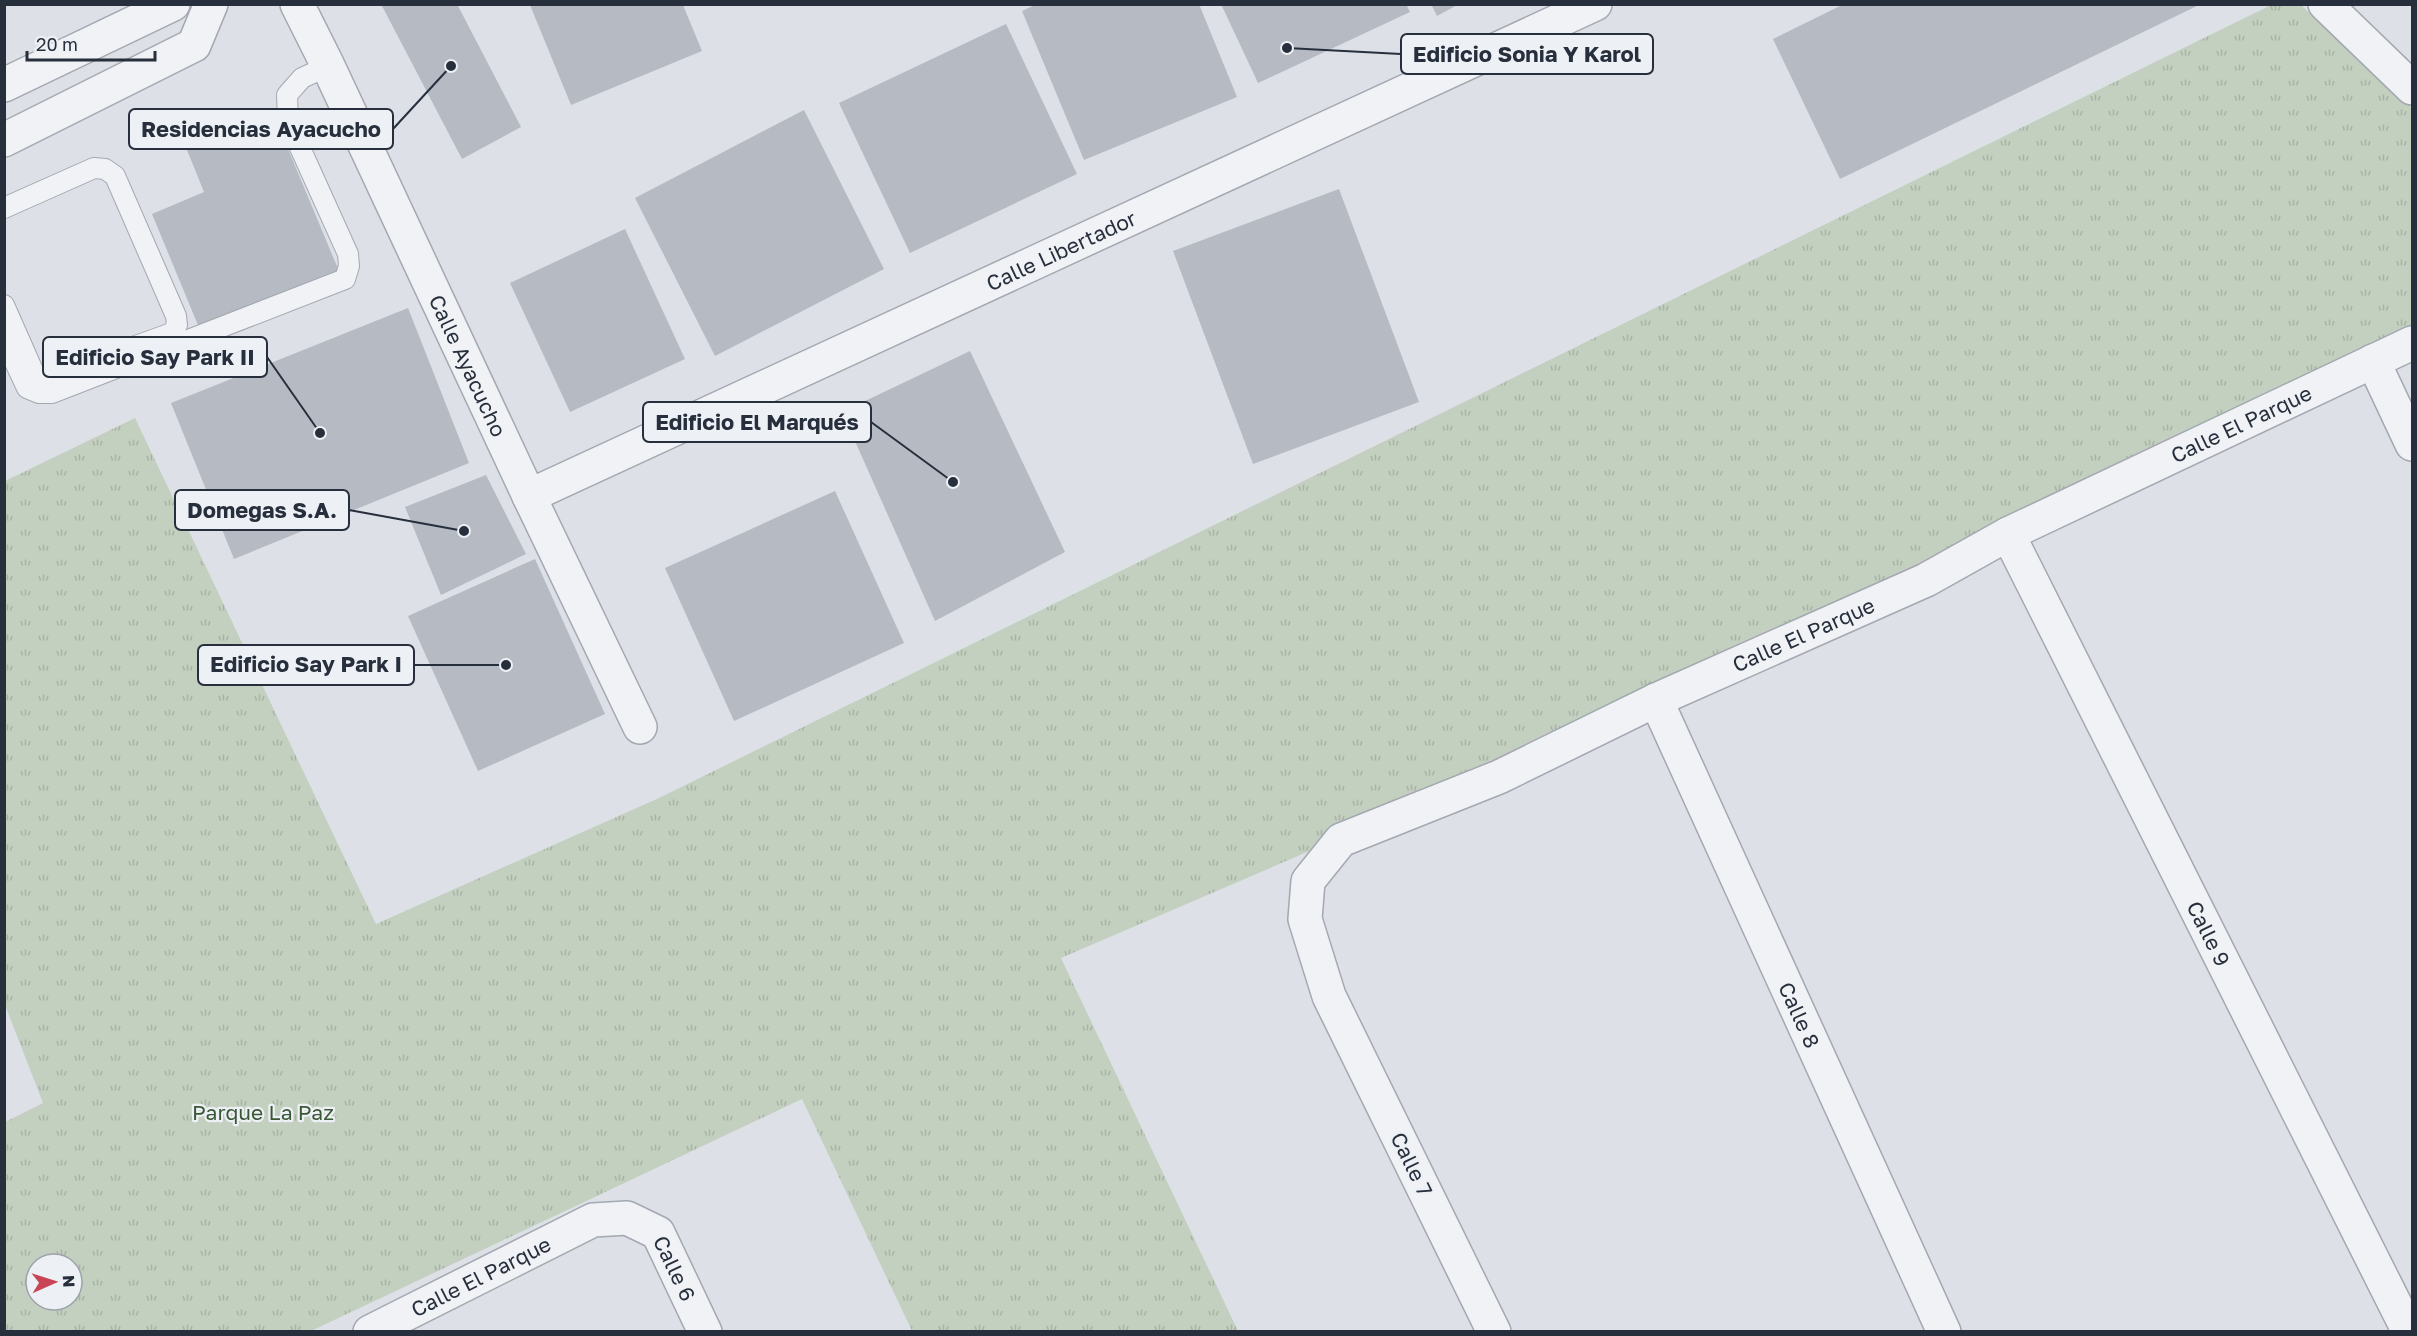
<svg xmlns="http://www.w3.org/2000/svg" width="2417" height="1336" font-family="'Golos Text',sans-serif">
  <defs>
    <pattern id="park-tufts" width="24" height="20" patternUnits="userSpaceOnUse" patternTransform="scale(1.5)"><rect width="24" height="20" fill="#c3d0bf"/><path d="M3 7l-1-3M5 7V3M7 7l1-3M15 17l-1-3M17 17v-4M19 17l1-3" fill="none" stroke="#a8b3a5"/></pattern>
  </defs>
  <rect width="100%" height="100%" fill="#dde1e7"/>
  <!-- park -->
  <path fill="url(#park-tufts)" fill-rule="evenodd" d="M2271,5H2301L2412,108V337L1498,770L1061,958L1238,1331H912L802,1099L311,1331H5V1122L43,1103L5,1005V481L135,418L376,924L659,798ZM36,1264H72V1300H36Z"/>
  <!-- building -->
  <g fill="#b5bac3">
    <path d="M381,4H457L521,127L462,159Z"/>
    <path d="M1037,4H1199L1237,97L1084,160L1022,11Z"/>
    <path d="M1221,4H1406L1410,12L1258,83Z"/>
    <path d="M1431,4H1459L1437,16Z"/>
    <path d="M1844,4H2201L1840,179L1773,39Z"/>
    <path d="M530,5H683L702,51L571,105Z"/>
    <path d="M1006,24L1077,174L910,253L839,103Z"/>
    <path d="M804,110L884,269L715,356L635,198Z"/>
    <path d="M273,113L339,271L200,330L152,214L204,192L187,150Z"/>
    <path d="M1339,189L1419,402L1253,464L1173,251Z"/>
    <path d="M625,229L685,359L570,412L510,283Z"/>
    <path d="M408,308L469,463L234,559L171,403Z"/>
    <path d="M970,351L1065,552L935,621L842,412Z"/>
    <path d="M486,475L526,554L441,595L405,507Z"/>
    <path d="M835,491L904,643L734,721L665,568Z"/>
    <path d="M535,559L605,714L478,771L408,616Z"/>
  </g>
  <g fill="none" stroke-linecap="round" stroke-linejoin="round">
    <defs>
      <g id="service">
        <path d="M4,208L94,168L105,169L115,176L176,316L177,325L172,333L49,377H41L34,373L4,305"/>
        <path d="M4,339L27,388L39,393H52L345,279L349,266L348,254L288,121L287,95L302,78L328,66"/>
      </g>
      <g id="minor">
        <path id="s1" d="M297,4L328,66L529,496L640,727"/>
        <path d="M2325,4L2412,88"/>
        <path d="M4,85L173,4"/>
        <path d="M4,140L194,45L211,4"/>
        <path d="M2373,361L2412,444"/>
        <path id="s2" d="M529,496L1595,4"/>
        <path id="s3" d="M2008,534L2409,1332"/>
        <path id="s4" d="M1656,700L1944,1332"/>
        <path id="s5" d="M370,1332L593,1220L627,1218L658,1233L705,1332"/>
        <path id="s6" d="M1494,1332L1329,996L1305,919L1308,881L1341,840L1499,777L1656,700L1926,580L2008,534L2412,343"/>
      </g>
    </defs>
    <!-- service casing -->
    <use href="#service" stroke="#a3a8b1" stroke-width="22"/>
    <!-- minor casing -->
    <use href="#minor" stroke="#a3a8b1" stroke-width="36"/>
    <!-- service -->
    <use href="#service" stroke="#f0f2f5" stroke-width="20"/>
    <!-- minor -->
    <use href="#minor" stroke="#f0f2f5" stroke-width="33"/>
  </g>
  <g text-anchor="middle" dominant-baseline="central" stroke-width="4.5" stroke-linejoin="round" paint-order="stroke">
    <!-- street labels -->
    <g font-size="21" fill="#272f3d" stroke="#edf0f5">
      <text stroke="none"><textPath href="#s2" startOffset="586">Calle Libertador</textPath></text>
      <text stroke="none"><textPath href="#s1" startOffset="400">Calle Ayacucho</textPath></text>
      <text stroke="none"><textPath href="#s6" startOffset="1538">Calle El Parque</textPath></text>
      <text stroke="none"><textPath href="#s6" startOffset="1052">Calle El Parque</textPath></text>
      <text stroke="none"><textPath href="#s3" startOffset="447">Calle 9</textPath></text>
      <text stroke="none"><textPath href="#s4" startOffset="346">Calle 8</textPath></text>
      <text transform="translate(1412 1164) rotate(64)">Calle 7</text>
      <text stroke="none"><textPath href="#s5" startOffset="357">Calle 6</textPath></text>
      <text stroke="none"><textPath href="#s5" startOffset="124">Calle El Parque</textPath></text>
    </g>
    <!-- park labels -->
    <g font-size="21" fill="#3b5835" stroke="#edf0f5">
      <text x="263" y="1112">Parque La Paz</text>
    </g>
  </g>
  <!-- callouts -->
  <path fill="none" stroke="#272f3d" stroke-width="2" d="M1287 48L1401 54M451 66L393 129M320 433L267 357M953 482L871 422M464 531L349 510M506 665L414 665"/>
  <g fill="#272f3d" stroke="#edf0f5" stroke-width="2">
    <circle cx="1287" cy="48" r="6"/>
    <circle cx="451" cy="66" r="6"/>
    <circle cx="320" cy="433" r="6"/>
    <circle cx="953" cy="482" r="6"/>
    <circle cx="464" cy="531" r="6"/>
    <circle cx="506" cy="665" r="6"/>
  </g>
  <g fill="#edf0f5" stroke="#272f3d" stroke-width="2">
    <rect x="1401" y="34" width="252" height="40" rx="6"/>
    <rect x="129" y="109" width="264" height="40" rx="6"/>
    <rect x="43" y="337" width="224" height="40" rx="6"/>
    <rect x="643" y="402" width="228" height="40" rx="6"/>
    <rect x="175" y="490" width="174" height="40" rx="6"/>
    <rect x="198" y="645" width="216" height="40" rx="6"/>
  </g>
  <g font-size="22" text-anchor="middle" font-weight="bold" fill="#272f3d">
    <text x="1527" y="62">Edificio Sonia Y Karol</text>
    <text x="261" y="137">Residencias Ayacucho</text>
    <text x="155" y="365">Edificio Say Park II</text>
    <text x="757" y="430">Edificio El Marqués</text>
    <text x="262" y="518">Domegas S.A.</text>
    <text x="306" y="672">Edificio Say Park I</text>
  </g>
  <!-- border -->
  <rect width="2417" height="1336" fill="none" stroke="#272f3d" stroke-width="12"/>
  <!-- north arrow -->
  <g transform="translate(54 1282) rotate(87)"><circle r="28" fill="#edf0f5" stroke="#9ea3ab" stroke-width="1.5"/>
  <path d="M0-4.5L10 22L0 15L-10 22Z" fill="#c94556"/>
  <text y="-9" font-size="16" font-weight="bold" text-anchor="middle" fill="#272f3d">N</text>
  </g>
  <!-- scale -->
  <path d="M27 51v9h128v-9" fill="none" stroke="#272f3d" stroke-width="3"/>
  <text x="36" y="51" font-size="18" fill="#272f3d" stroke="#edf0f5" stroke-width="4.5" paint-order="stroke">20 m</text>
</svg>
